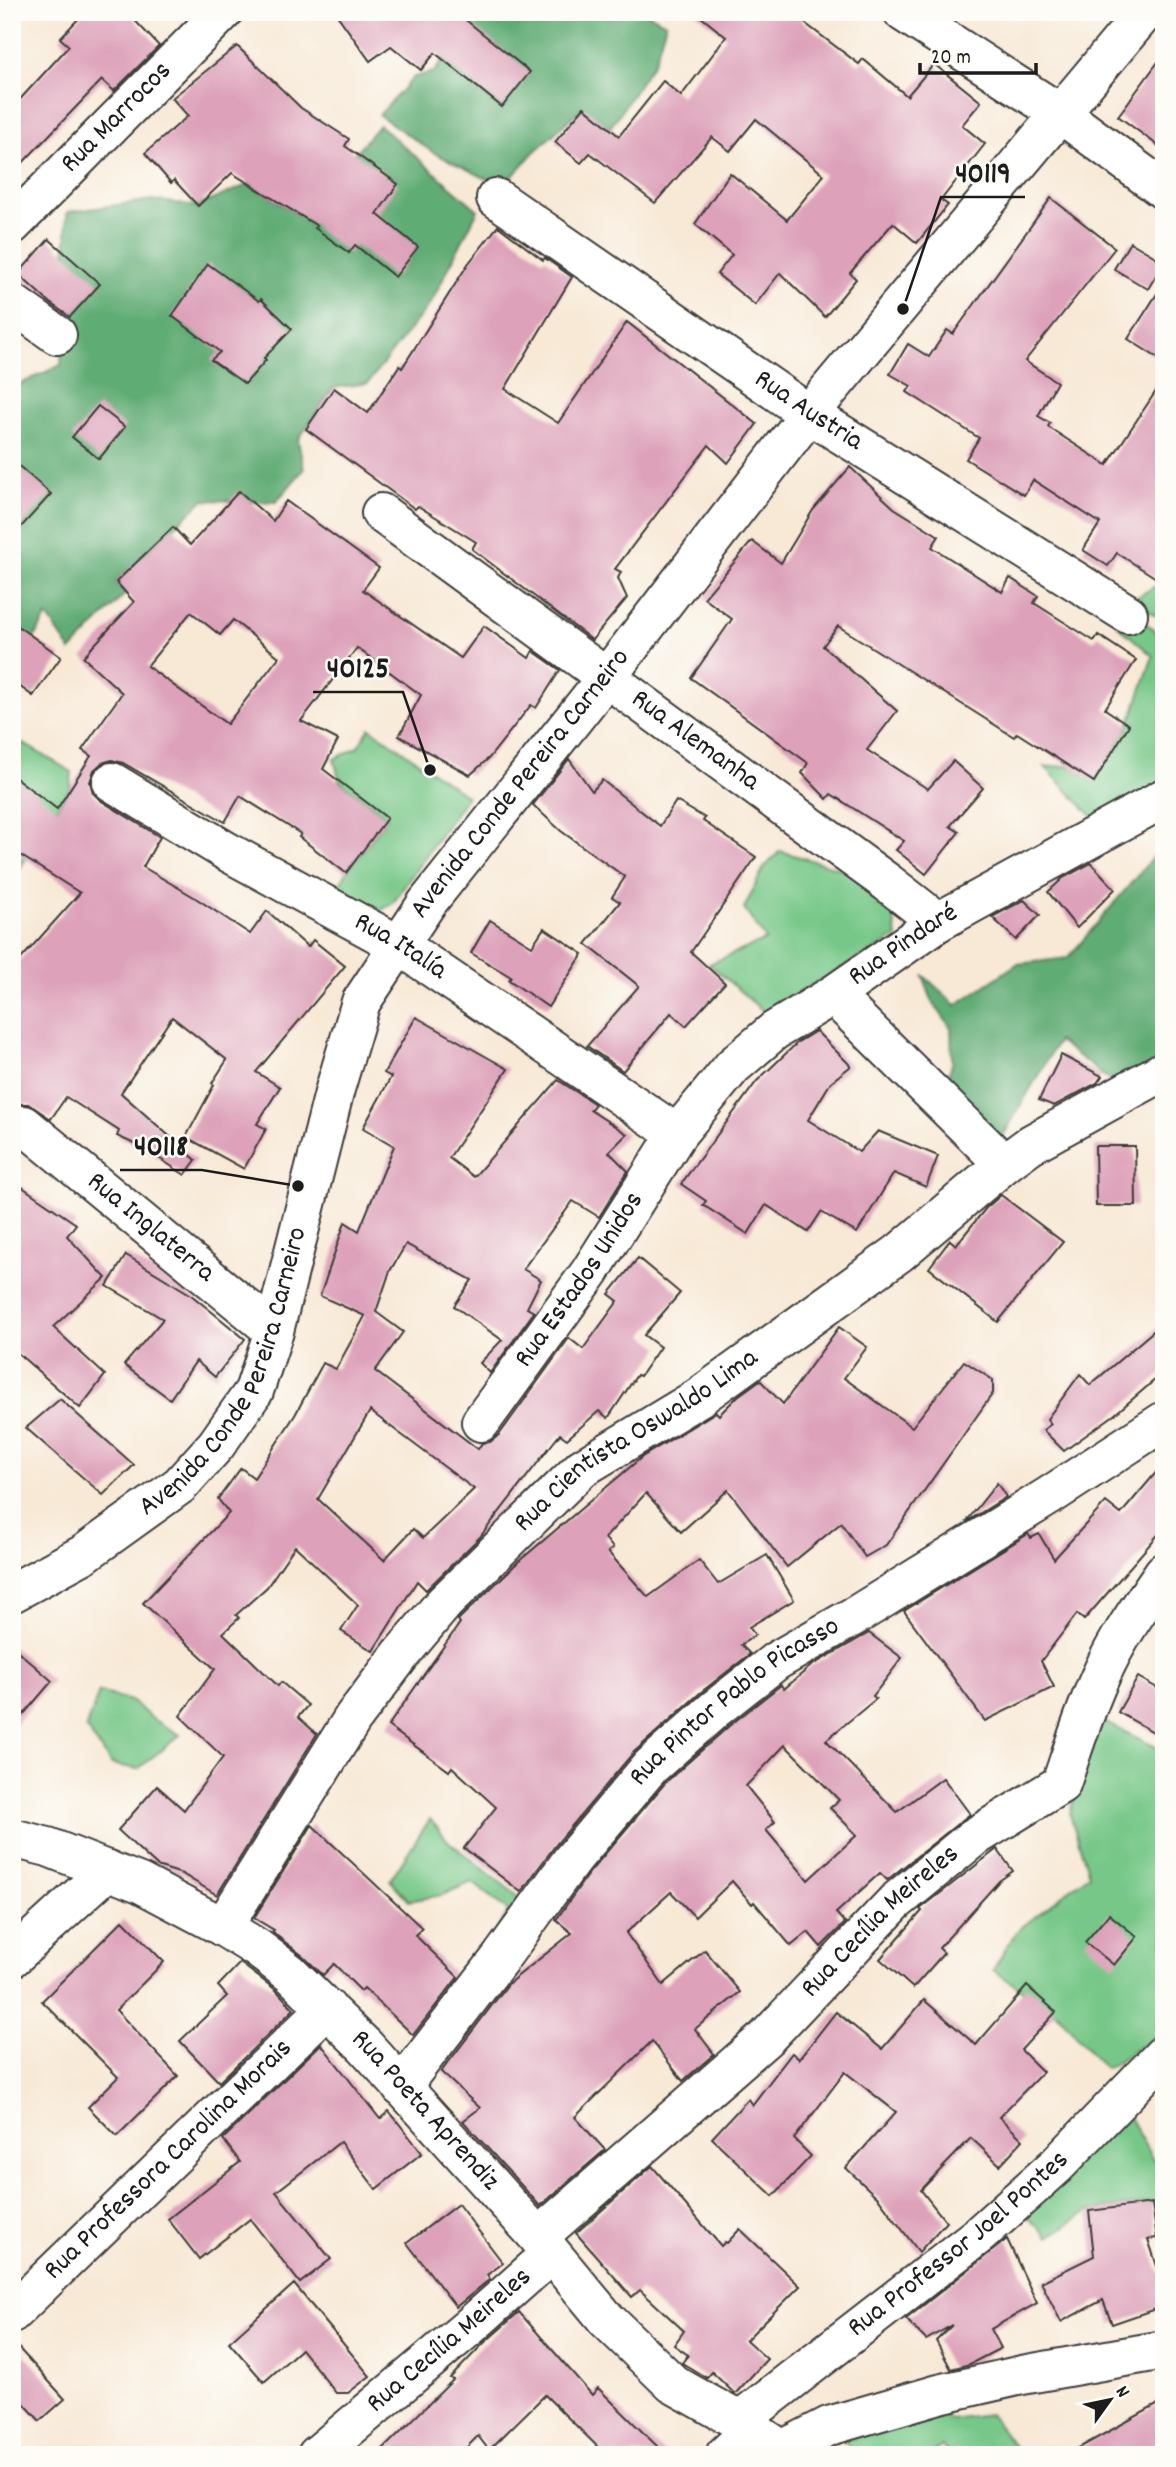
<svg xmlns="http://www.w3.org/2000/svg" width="1176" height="2467" font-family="Dekko,sans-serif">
  <rect width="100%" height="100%" fill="#fdfcf7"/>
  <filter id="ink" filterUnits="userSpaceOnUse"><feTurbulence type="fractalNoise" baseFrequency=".0143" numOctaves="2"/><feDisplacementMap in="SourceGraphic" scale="14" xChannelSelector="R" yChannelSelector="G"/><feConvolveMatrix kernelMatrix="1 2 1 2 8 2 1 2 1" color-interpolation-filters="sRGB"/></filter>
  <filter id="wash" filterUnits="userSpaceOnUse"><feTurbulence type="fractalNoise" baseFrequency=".00686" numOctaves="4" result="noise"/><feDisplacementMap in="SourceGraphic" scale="28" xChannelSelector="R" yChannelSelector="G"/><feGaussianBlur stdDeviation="1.57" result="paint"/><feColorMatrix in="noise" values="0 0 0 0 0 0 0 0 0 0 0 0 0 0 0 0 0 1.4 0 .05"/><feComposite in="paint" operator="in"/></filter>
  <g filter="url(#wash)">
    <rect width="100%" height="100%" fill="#f8e9d7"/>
    <!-- green -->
    <g fill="#77c788" stroke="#4a7252" stroke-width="2">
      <path d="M1164,581V621L1132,600Z"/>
      <path d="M1128,614L1153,628L1164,643V782L1097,821L1045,767L1069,766L1094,781L1129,725L1153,656L1118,626Z"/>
      <path d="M370,728L467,796L393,903L370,917L333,896L346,873L387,818L340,782L334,759L357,748Z"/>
      <path d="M12,737L72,772L70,788L12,881V787L18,779L12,775Z"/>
      <path d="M780,851L888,883L897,937L764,1012L709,964L766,940L744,909L763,869Z"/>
      <path d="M99,1692L131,1701L154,1720L180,1735L138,1769L111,1764L86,1728Z"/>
      <path d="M1092,1716L1164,1751V2031L1105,2069L1058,2014L993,1970L1016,1932L1089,1874L1070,1815Z"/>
      <path d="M430,1819L448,1841L534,1909L495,1936L508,1911L472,1882L442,1895L409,1901L390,1880Z"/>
      <path d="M1129,2117L1153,2160L1164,2158V2201L1089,2211L1049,2237L1020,2209Z"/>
      <path d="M921,2400L950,2419L989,2414L1021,2455H949L942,2446L930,2455H856L843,2439Z"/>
    </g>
    <!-- forest -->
    <g fill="#61ac74" stroke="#3e6448" stroke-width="2">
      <path d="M484,12H645L666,23L655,60L610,128L582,108L533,153L503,187L434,153L379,115L414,77L434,72L457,40L456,26Z"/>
      <path d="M379,125L478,210L432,301L368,383L333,388L298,440L304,469L276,502L203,500L116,582L126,593L71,651L47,616L12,676L14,387L61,365L67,212L152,200L198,206L249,184L301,216Z"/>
      <path d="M1164,840V1062L1119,1087L1058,1041L996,1148L940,1097L952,1064L951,1028L932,1001L923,975L956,1005L1017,964L1068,958L1159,850Z"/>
    </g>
    <g id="blocks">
      <!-- building -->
      <g fill="#dda2ba" fill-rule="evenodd">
        <path d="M85,12H127L159,46L114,91L102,80L12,174V108L69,46L60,38Z"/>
        <path d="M335,12H456L530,72L502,107L435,53L421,70L391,46L370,61Z"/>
        <path d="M695,12H790L859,64L863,59L907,96L934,64L981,102L962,125L985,144L941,200L948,205L917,243L893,223L850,273L856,279L825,317L780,273L755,305L717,274L732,255L695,224L730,173L787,220L824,175L756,119L730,151L712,137L655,203L590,153L581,163L555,142L584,107L619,136L663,81L681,96L726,37Z"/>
        <path d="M237,46L301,108L349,139L345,146L398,184L377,214L418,247L395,277L355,245L349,253L315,228L317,226L232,173L198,206L174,180L171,183L145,153L188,116L172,98Z"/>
        <path d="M1164,54V150L1118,116Z"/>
        <path d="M1051,198L1115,248L1025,361L1057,382L1038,416L1050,423L1048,427L1107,465L1164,379V583L1117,553L1108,566L1083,550L1100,523L1033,480L1024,495L966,459L979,438L907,392L911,386L890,374L908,344L929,357L947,330L953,334Z"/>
        <path d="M498,226L543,260L545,258L572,277L505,389L558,423L627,322L757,424L728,463L709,445L615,569L621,572L618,578L627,598L592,640L472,549L476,542L418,506L415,509L306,429L334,388L368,413L399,366L402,368L468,264Z"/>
        <path d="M49,239L100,284L70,317L50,303L18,274Z"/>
        <path d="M1130,242L1164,262L1148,289L1114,269Z"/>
        <path d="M208,264L259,301L261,299L292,329L264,358L266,360L245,384L211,360L220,352L172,316Z"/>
        <path d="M1164,283V362L1128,339Z"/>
        <path d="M98,406L125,427L99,459L72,437Z"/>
        <path d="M12,460L51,494L12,537Z"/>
        <path d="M850,467L894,508L939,536L932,547L1002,592L1010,578L1038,596L1034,603L1094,641L1098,635L1136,660L1105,709L1129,725L1094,782L1017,733L1014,737L838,626L823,646L897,711L867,750L928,789L953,761L983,788L950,826L959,832L926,874L896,850L904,841L831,794L827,799L802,773L808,763L691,678L732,619L704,598L752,541L781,563L813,510Z"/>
        <path d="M239,491L273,521L286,501L379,568L363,590L461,658L484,626L529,658L533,651L560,670L536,708L531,705L489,758L470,775L399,736L421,695L357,648L301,721L338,740L323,769L387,818L346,873L299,837L301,834L240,796L225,822L123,763L112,760L102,763L94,770L90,782L93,793L100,800L160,837L143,867L194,897L250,934L267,911L308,947L313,940L345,966L256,1072L280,1087L257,1124L266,1129L244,1169L186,1137L214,1085L212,1083L227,1060L172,1017L121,1093L196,1160L185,1175L143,1148L117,1136L119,1131L66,1097L51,1119L28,1104H17L12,1107V969L80,893L12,850V775L57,809L91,756L82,750L122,693L83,657L134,602L116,582L173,527L190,545ZM191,612L220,635L233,620L279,657L227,724L147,666Z"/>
        <path d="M12,622L61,657L33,696L12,681Z"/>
        <path d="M569,759L592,791L602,780L660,826L676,801L705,818L703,821L756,857L691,952L725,983L686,1026L671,1013L623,1071L587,1046L639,986L586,944L620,902L612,897L625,877L561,831L533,805Z"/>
        <path d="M1091,863L1115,889L1077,928L1048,892L1063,878Z"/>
        <path d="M1024,900L1040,915L1016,940L992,917Z"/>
        <path d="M490,920L532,946L544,928L583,954L548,1007L509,980L511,977L471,953Z"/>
        <path d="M416,1017L508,1069L449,1158L474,1177L558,1080L595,1104L590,1110L627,1134L609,1152L628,1171L599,1217L573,1201L523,1269L541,1280L527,1308L534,1312L490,1373L480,1363L502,1340L454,1306L472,1280L406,1244L390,1271L376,1312L403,1332L375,1371L478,1449L482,1443L490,1442L499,1435L569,1338L583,1349L618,1301L609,1294L638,1258L680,1293L644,1335L660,1347L640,1376L637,1375L608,1418L599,1411L567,1439L560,1434L480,1537L426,1590L417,1581L373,1651L341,1631L358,1605L295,1546L267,1587L236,1615L239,1618L223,1633L278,1686L281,1682L308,1705L298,1717L317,1734L217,1895L182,1874L157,1866L118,1830L157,1786L184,1810L223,1757L180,1716L215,1669L143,1603L229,1513L218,1499L241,1468L254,1478L295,1415L323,1363L336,1369L365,1316L320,1296L345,1222L359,1231L394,1146L363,1128L391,1077L384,1073ZM370,1411L474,1489L423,1538L413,1529L384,1560L318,1499Z"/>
        <path d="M816,1031L851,1066L831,1082L808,1120L859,1152L878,1131L938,1156L926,1187L894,1173L857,1233L821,1212L808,1232L766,1205L748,1234L703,1205L706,1201L681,1184L757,1081L798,1042Z"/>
        <path d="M1061,1055L1102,1076L1097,1083L1054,1106L1039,1100Z"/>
        <path d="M1095,1146H1135L1136,1206H1096Z"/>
        <path d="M12,1180L76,1224L67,1236L106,1278L53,1327L105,1375L80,1408L12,1348Z"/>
        <path d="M1001,1195L1063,1242L998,1322L929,1268L950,1240L956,1245L986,1208Z"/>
        <path d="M126,1255L190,1294L245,1339L215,1377L196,1361L170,1399L124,1365L163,1319L107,1286Z"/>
        <path d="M1164,1322V1372L1114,1415L1064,1451L1043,1430L1051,1424L1047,1419L1080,1374L1090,1385Z"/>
        <path d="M839,1327L867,1347L844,1378L912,1427L964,1361L993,1380V1393L886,1545L865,1557L841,1523L787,1567L728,1490L681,1532L646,1493L605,1538L613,1548L608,1552L648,1597L699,1560L718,1584L767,1555L794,1600L749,1627L755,1635L741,1645L750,1654L700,1693L633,1753L554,1847L521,1892L464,1848L496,1807L452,1767L449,1771L388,1726L460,1623L458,1620L518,1562L642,1457L716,1412L719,1415L738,1396L760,1380L783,1404Z"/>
        <path d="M60,1399L134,1465L103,1495L26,1428Z"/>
        <path d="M1164,1463V1528L1084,1620L1077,1614L1041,1661L1054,1687L985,1721L904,1611L1028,1534L1031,1538L1039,1534L1054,1559L1106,1502L1121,1514Z"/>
        <path d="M997,1483L1006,1497L966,1522Z"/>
        <path d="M869,1633L902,1658L873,1696L876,1699L826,1740L897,1812L943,1778L970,1814L887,1880L880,1873L836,1913L845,1923L821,1947L808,1932L791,1946L754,1902L752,1904L732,1881L695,1917L671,1892L626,1933L663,1985L705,1950L740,1992L695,2029L714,2054L683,2081L652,2041L575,2117L605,2150L540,2206L463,2121L480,2108L441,2072L509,1983L572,1933L556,1920L588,1874L666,1782L729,1726L781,1685L784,1689L811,1666ZM785,1745L839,1800L830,1808L857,1835L808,1880L766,1830L775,1822L746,1786Z"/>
        <path d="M12,1646L52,1681L12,1728Z"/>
        <path d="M1138,1677L1164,1692V1738L1118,1712Z"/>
        <path d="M312,1825L422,1928L415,1935L458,1977L413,2035L364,1988L361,1991L334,1964L323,1975L303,1956L272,1932L274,1930L254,1918Z"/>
        <path d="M997,1849L1013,1871L999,1881L939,1948L944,1953L913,1988L880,1959L922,1911L920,1909Z"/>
        <path d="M1109,1914L1137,1937L1114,1965L1085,1942Z"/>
        <path d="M123,1920L164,1962L116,2010L178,2076L117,2136L88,2107L118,2077L42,2001Z"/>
        <path d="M240,1963L276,1990L294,2009L219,2082L180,2041L227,1996L218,1986Z"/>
        <path d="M1027,1986L1056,2012L1021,2050L1043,2072L999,2117L1023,2140L1000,2165L971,2138L921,2190L946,2222L919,2252L879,2199L846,2168L896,2112L845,2072L794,2139L811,2156L773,2196L712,2138L748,2099L752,2105L792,2053L799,2059L836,2012L882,2049L924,2000L976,2045Z"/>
        <path d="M321,2044L380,2119L389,2111L422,2153L376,2189L340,2142L276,2192L331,2259L300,2283L250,2219L199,2259L168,2219L240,2162L223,2139Z"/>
        <path d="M652,2166L721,2246L725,2242L727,2243L740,2229L800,2286L746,2340L767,2359L735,2394L712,2372L707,2378L682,2363L688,2355L674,2345L684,2331L640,2290L632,2297L576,2233Z"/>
        <path d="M1152,2203L1157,2238L1148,2239L1164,2287V2306L1112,2324L1103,2300L1061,2322L1041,2282L1094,2256L1089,2211Z"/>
        <path d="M458,2204L503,2263L487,2275L490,2279L456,2307L407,2243Z"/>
        <path d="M1007,2239L1037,2303L991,2329L1001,2348L970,2364L951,2369L936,2341L952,2325L926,2340L906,2319Z"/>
        <path d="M294,2284L370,2376L348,2393H336L301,2349L264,2382L229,2342Z"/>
        <path d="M519,2312L592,2395L598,2388L666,2455H606L545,2395L489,2450L478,2436L459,2455H377L453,2380L450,2378L484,2343Z"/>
        <path d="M12,2341L65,2399L40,2421L12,2390Z"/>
        <path d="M1164,2401V2455H1066Z"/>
      </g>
    </g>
  </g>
  <g filter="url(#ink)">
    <use href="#blocks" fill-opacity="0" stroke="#3d3b38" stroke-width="2"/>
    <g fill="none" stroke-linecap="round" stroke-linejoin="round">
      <defs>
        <g id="minor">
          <path d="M903,12L1061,114L1164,190"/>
          <path id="s1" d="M496,198L809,414L1128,614"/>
          <path id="s2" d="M12,225L223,12"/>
          <path d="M12,303L57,335"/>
          <path id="s3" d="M381,513L888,883L938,922"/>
          <path id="s4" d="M112,782L226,851L399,945L677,1134"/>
          <path d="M833,995L1004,1164"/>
          <path id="s5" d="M24,1125L274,1331"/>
          <path id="s6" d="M481,1422L590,1272L677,1134L733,1066L774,1031L833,995L938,922L1164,798"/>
          <path id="s7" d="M223,1927L353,1718L402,1653L444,1603L582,1468L698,1398L899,1253L1004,1164L1031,1144L1164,1071"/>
          <path d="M12,1958L108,1870"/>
          <path id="s8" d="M401,2087L502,1956L571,1861L650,1767L715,1709L776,1661L858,1614L1049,1496L1164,1421"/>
          <path id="s9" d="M538,2237L767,2037L895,1902L973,1838L1061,1784C1074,1746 1085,1709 1102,1673C1118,1637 1142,1604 1164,1572"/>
          <path id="s10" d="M12,2313L327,2008"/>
          <path id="s11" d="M739,2421L980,2234L1057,2165L1164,2054"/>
          <path id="s12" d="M317,2455L469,2327L551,2254"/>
          <path d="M725,2455L752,2430"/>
        </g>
        <g id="tertiary">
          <path id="s13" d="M12,1838L48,1847L140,1883L223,1927L257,1948L290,1973L365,2046L538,2237L607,2320L673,2384L739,2421L782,2450L829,2426L939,2394L1022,2375L1164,2350"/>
        </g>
        <g id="secondary">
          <path id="s14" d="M12,1593L84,1554L180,1485L216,1445L254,1391L274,1331L335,1089L361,1002L427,903L606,678L809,414L1145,12"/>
        </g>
      </defs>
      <!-- minor casing -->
      <use href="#minor" stroke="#3d3b38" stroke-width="42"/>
      <!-- tertiary casing -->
      <use href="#tertiary" stroke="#3d3b38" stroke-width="42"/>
      <!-- secondary casing -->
      <use href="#secondary" stroke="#3d3b38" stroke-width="42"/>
      <!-- minor -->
      <use href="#minor" stroke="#fff" stroke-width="38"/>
      <!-- tertiary -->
      <use href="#tertiary" stroke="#fff" stroke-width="38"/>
      <!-- secondary -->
      <use href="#secondary" stroke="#fff" stroke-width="38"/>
    </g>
  </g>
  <g text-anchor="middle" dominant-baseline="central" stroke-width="5" stroke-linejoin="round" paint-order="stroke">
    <!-- street labels -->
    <g font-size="28" fill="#1c1c1c" stroke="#fdfcf7">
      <text stroke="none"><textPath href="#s2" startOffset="150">Rua Marrocos</textPath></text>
      <text stroke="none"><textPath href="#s1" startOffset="378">Rua Austria</textPath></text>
      <text stroke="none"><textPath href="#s3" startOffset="388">Rua Alemanha</textPath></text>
      <text stroke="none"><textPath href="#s14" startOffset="994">Avenida Conde Pereira Carneiro</textPath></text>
      <text stroke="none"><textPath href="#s6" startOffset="646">Rua Pindaré</textPath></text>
      <text stroke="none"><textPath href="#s4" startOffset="332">Rua Italía</textPath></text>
      <text stroke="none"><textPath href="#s5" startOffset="163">Rua Inglaterra</textPath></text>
      <text stroke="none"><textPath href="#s6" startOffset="173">Rua Estados Unidos</textPath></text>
      <text stroke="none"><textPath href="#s14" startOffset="322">Avenida Conde Pereira Carneiro</textPath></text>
      <text stroke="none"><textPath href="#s7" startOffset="646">Rua Cientista Oswaldo Lima</textPath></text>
      <text stroke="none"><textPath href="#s8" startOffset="513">Rua Pintor Pablo Picasso</textPath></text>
      <text stroke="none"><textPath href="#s9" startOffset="466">Rua Cecília Meireles</textPath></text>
      <text stroke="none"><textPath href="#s13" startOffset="504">Rua Poeta Aprendiz</textPath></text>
      <text stroke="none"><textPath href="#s10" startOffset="219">Rua Professora Carolina Morais</textPath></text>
      <text stroke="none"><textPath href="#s11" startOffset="282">Rua Professor Joel Pontes</textPath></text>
      <text stroke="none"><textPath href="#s12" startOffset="175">Rua Cecília Meireles</textPath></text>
    </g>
  </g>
  <!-- callouts -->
  <path fill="none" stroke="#1c1c1c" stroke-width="2.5" d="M903 309L941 197H1025M430 770L403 692H313M298 1186L202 1170H120"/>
  <g fill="#1c1c1c" stroke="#fdfcf7" stroke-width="2.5">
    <circle cx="903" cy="309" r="7"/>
    <circle cx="430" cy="770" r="7"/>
    <circle cx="298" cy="1186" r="7"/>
  </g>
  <g font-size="30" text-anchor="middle" font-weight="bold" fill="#1c1c1c" stroke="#fdfcf7" stroke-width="5" stroke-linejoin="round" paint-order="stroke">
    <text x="983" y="182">40119</text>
    <text x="358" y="677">40125</text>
    <text x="161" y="1155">40118</text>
  </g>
  <!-- margin -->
  <rect width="1176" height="2467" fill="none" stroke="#fdfcf7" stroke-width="42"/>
  <!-- north arrow -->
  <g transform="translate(1110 2400) rotate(57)" stroke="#fdfcf7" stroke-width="5" paint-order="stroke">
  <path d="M0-5L12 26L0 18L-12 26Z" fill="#1c1c1c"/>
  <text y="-10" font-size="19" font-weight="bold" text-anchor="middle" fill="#1c1c1c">N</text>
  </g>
  <!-- scale -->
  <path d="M920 63v10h116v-10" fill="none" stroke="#1c1c1c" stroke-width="3.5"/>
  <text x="931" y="63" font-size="21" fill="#1c1c1c" stroke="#fdfcf7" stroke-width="5" paint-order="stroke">20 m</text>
</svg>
